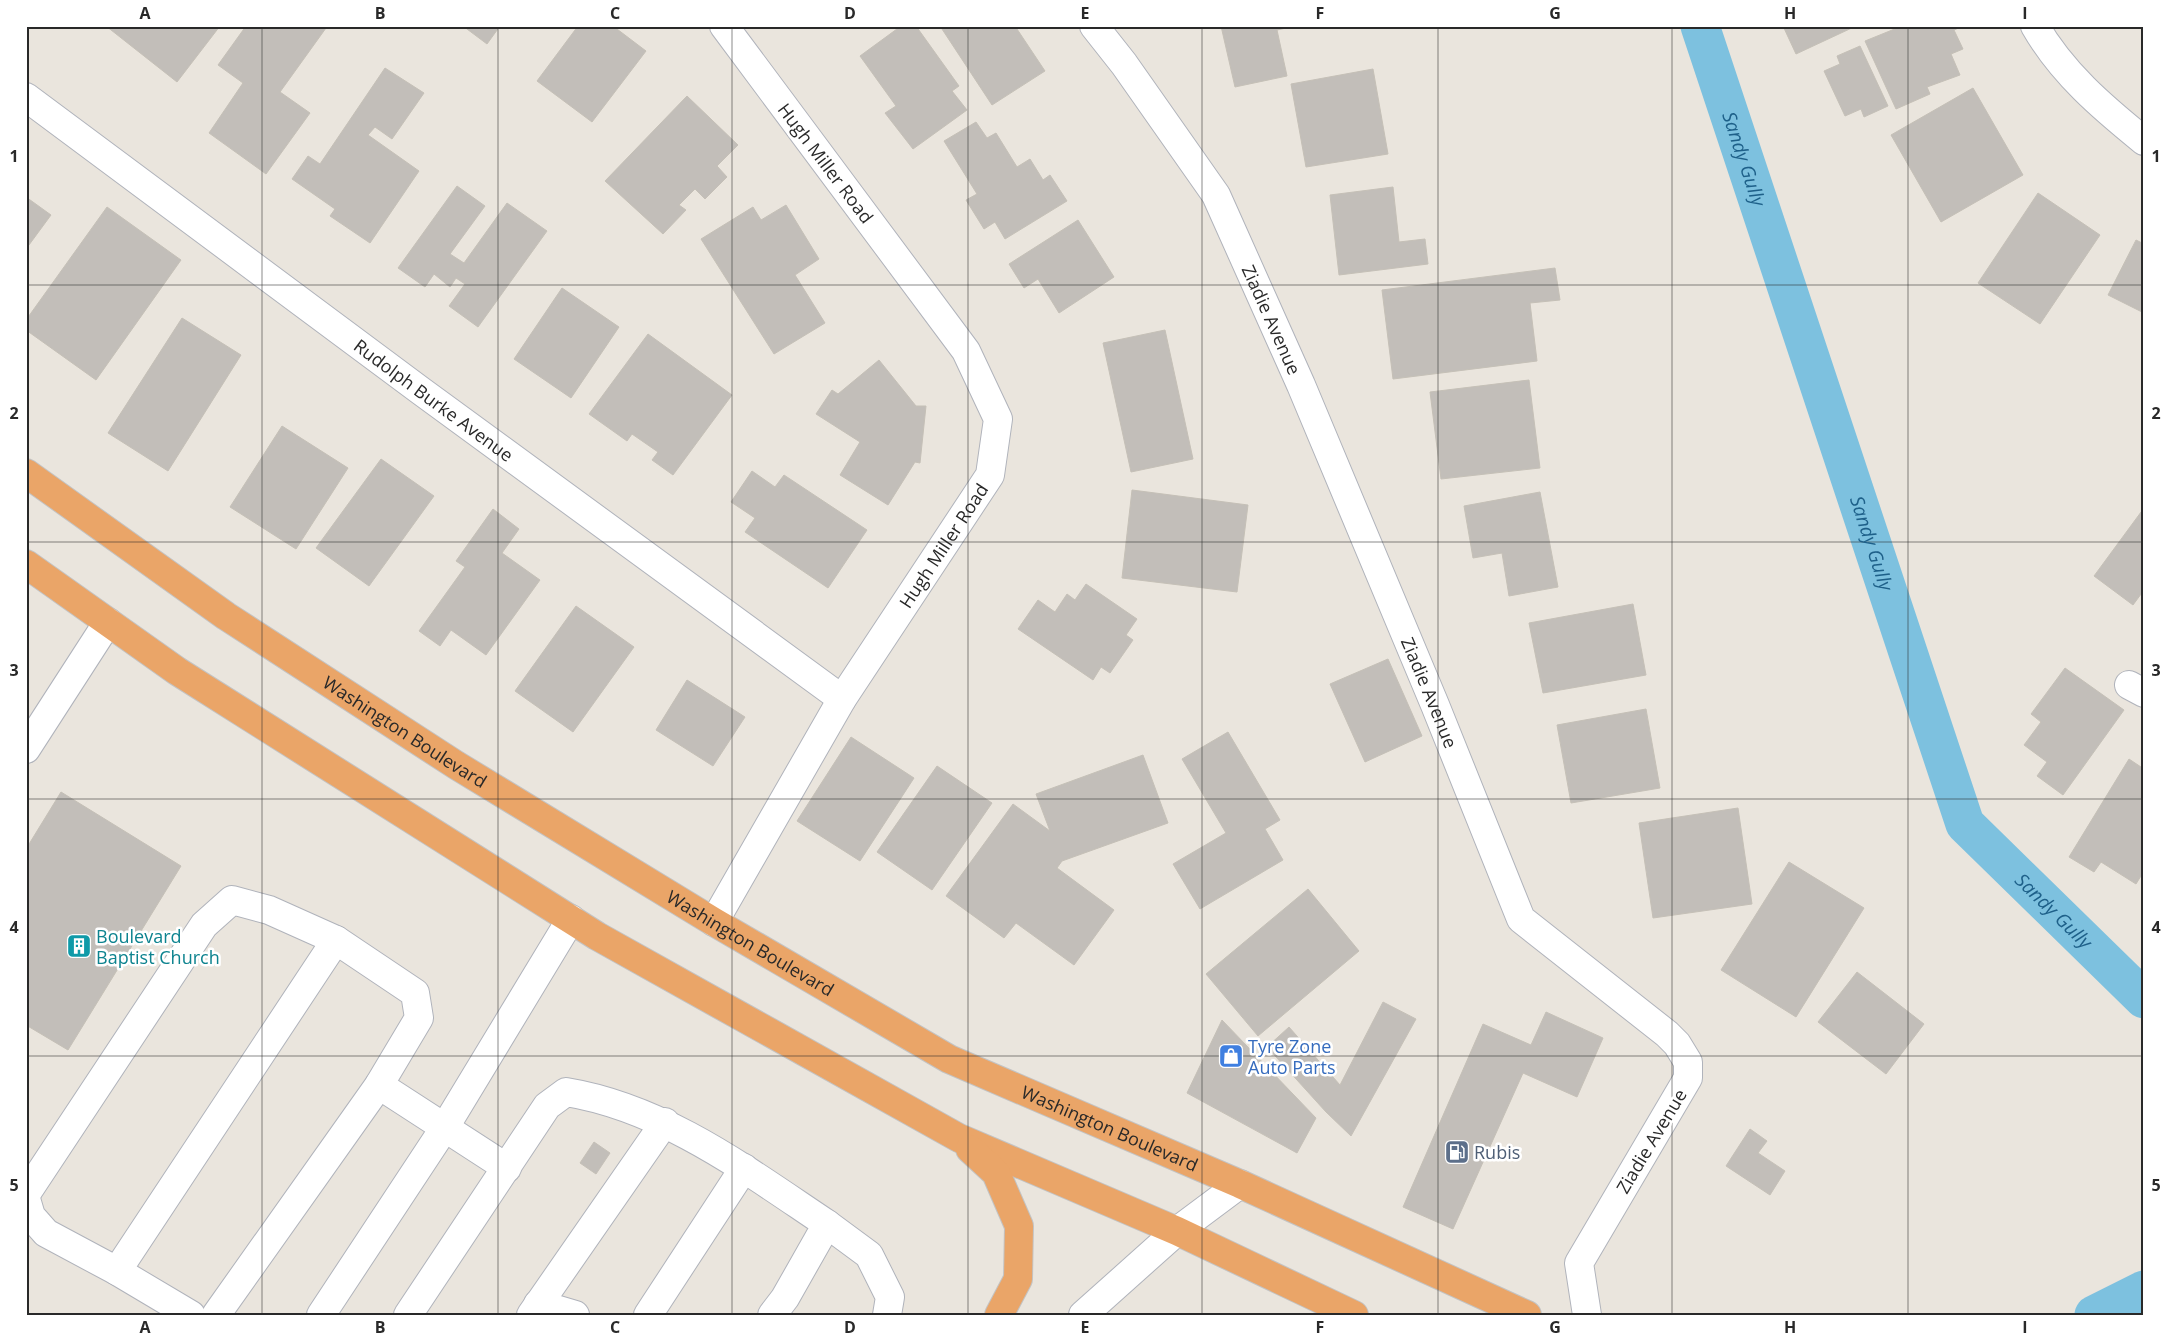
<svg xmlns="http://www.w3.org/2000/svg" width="2170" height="1341" font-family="'Open Sans',sans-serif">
  <rect width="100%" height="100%" fill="#eae5dd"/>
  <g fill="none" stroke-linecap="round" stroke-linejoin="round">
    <!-- canal -->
    <g stroke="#7dc1df" stroke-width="39">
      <path id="s1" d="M1700,26L1965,824L2144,999"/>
      <path d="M2094,1315L2144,1290"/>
    </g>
  </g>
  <!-- building -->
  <g fill="#c2beb9" stroke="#c5c0b7">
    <path d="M106,26H220L177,82Z"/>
    <path d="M246,26H323L326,28L280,92L310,113L266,174L209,133L243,83L218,65Z"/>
    <path d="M463,26H500L487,44Z"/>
    <path d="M578,26H613L646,51L592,122L537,81Z"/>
    <path d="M901,26H916L959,86L952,91L967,110L913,149L885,113L896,106L860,56Z"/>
    <path d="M940,26H1015L1045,71L992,105Z"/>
    <path d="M1221,26H1295L1277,30L1287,76L1235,87Z"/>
    <path d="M1783,26H1856L1796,54Z"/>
    <path d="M1902,26H1963L1954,30L1963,49L1951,54L1960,75L1927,87L1930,94L1896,109L1865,41Z"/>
    <path d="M1860,46L1888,106L1864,117L1861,109L1845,116L1824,71L1840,64L1837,56Z"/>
    <path d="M385,68L424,93L392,139L375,127L368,135L419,171L370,243L330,216L335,209L292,179L308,156L320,164Z"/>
    <path d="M1373,69L1388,154L1306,167L1291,84Z"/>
    <path d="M1973,88L2023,175L1941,222L1891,135Z"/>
    <path d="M687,96L738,145L717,166L727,177L705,199L695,189L679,205L686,210L663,234L605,181Z"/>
    <path d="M976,122L987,138L996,133L1017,167L1030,159L1043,180L1050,175L1067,201L1005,239L995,222L984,229L966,200L977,194L944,141Z"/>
    <path d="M457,186L485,206L450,254L464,263L507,203L547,231L478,327L449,306L465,284L456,278L450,287L434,274L425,287L398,268Z"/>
    <path d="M1393,187L1399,242L1425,239L1428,264L1339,275L1330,195Z"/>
    <path d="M2038,193L2100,235L2040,324L1978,283Z"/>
    <path d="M26,197L51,215L26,249Z"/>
    <path d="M786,205L819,259L795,275L825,323L774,354L701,239L753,207L761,220Z"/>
    <path d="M107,207L181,260L96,380L26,330V320Z"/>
    <path d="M1078,220L1114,277L1059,313L1038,279L1024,288L1009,264Z"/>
    <path d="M2136,240L2144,244V313L2108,295Z"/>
    <path d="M1555,268L1560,300L1530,303L1537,361L1393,379L1382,290Z"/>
    <path d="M562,288L619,327L571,398L514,359Z"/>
    <path d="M182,318L241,355L168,471L108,433Z"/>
    <path d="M1165,330L1193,459L1131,472L1103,343Z"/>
    <path d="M648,334L732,395L673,475L652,460L658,452L632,434L627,441L589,414Z"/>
    <path d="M879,360L916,406H926L920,463L915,462L888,505L840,475L860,442L816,414L832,390L838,394Z"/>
    <path d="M1529,380L1540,468L1441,479L1430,392Z"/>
    <path d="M282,426L348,468L296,549L230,507Z"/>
    <path d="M381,459L434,496L369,586L316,548Z"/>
    <path d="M752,471L775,487L784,475L867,530L828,588L745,532L755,518L731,502Z"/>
    <path d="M1132,490L1248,505L1237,592L1122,578Z"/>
    <path d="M1540,492L1558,587L1509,596L1502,553L1473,558L1464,506Z"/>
    <path d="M2144,508V590L2133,605L2094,576Z"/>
    <path d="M493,509L519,529L502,553L540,580L486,655L451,630L440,646L419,631L465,567L456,561Z"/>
    <path d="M1086,584L1137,619L1126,635L1133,640L1110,673L1101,667L1093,680L1018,629L1038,600L1055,612L1067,594L1075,600Z"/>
    <path d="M1633,604L1646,675L1543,693L1529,623Z"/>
    <path d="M576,606L634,647L573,732L515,691Z"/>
    <path d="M1388,659L1422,736L1365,762L1330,684Z"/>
    <path d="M2065,668L2124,710L2063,795L2037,776L2047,762L2024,745L2041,722L2031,714Z"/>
    <path d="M687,680L745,717L713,766L656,730Z"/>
    <path d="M1646,709L1660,788L1571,803L1557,725Z"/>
    <path d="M1228,732L1280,820L1265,829L1283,860L1200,909L1173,864L1226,833L1182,759Z"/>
    <path d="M851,737L914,778L860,861L797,821Z"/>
    <path d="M1143,755L1168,823L1062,861L1057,868L1114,910L1074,965L1016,923L1004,938L946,896L1013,804L1050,831L1036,794Z"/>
    <path d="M2129,759L2144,769V871L2136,884L2101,862L2094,872L2069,857Z"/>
    <path d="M937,766L992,803L932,890L877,852Z"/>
    <path d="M61,792L181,866L68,1050L26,1025V849Z"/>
    <path d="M1738,808L1752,904L1653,918L1639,823Z"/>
    <path d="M1789,862L1864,908L1796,1017L1721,970Z"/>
    <path d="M1308,889L1359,951L1258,1036L1206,974Z"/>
    <path d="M1857,972L1924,1024L1886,1074L1818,1022Z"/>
    <path d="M1383,1002L1416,1019L1351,1136L1326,1112L1267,1047L1289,1027L1340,1085Z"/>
    <path d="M1546,1012L1603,1038L1577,1097L1523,1073L1453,1229L1403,1207L1483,1024L1531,1045Z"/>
    <path d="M1222,1020L1316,1118L1297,1153L1187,1093Z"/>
    <path d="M1750,1129L1767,1141L1758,1153L1785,1171L1770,1195L1726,1166Z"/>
    <path d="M594,1142L610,1153L596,1174L580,1163Z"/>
  </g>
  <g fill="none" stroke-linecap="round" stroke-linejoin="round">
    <defs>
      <g id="minor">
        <path id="s2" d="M1094,26L1124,64L1216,195L1301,385L1435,705L1521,919L1667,1034L1677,1044L1688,1062V1078L1579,1263L1587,1315"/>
        <path d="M2035,26C2062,73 2102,107 2144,141"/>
        <path id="s3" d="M26,97L421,391L842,699"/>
        <path d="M2129,685L2144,693"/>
        <path d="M26,749L108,622"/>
        <path id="s4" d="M714,922L842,699L990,475L998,419L966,351L724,26"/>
        <path d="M379,1085L507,1168"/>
        <path d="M26,1194L204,925L232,900L269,910L336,940L415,993L419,1018L379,1085L216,1315"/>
        <path d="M26,1199L31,1216L46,1233L117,1271L191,1315"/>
        <path d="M827,1224L869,1255L890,1297L887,1315"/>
        <path d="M117,1271L336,940"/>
        <path d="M538,1304L575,1315"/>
        <path d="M321,1315L445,1127L571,919"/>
        <path d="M408,1315L547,1106L566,1092C664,1108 746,1170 827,1224L785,1298L772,1315"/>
        <path d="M531,1315L665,1122"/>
        <path d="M648,1315L744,1168"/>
        <path d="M1083,1315L1177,1231L1240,1184"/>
      </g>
      <g id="highway">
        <path id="s5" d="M26,473L226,616L456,765L714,922L949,1059L1240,1184L1527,1315"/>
        <path d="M26,564L177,671L597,936L959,1138L1177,1231L1354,1315"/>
        <path d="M970,1149L996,1173L1019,1226L1018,1279L999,1315"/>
      </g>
    </defs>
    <!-- minor casing -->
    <use href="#minor" stroke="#b0b3bb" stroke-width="30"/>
    <!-- highway casing -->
    <use href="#highway" stroke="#c3c3c3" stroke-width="30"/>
    <!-- minor -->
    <use href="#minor" stroke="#fff" stroke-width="28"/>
    <!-- highway -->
    <use href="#highway" stroke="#eaa568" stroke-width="28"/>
  </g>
  <!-- grid -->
  <path fill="none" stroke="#292929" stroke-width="1" stroke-opacity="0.55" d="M262,26V1315M498,26V1315M732,26V1315M968,26V1315M1202,26V1315M1438,26V1315M1672,26V1315M1908,26V1315M26,285H2144M26,542H2144M26,799H2144M26,1056H2144"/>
  <!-- icons -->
  <defs>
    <symbol id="building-square" viewBox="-11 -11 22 22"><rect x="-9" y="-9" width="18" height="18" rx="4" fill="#0f9aa8" stroke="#fff"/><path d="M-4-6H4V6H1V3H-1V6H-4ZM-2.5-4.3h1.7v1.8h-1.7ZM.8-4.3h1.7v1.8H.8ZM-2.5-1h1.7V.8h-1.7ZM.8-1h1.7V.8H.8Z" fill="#fff"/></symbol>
    <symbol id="shop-square" viewBox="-11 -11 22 22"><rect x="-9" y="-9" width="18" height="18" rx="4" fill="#3f7fe0" stroke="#fff"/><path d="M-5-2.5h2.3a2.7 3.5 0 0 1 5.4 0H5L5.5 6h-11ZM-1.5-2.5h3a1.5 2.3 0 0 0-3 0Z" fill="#fff"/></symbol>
    <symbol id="fuel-square" viewBox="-11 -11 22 22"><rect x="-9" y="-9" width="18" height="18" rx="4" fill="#5c6f8a" stroke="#fff"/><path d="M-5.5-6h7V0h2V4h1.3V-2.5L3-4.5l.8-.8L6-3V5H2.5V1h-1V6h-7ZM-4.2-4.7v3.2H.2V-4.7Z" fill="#fff"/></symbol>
  </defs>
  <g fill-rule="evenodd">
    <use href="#building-square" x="65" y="932" width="28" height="28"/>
    <use href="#shop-square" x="1217" y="1042" width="28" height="28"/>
    <use href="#fuel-square" x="1443" y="1138" width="28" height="28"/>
  </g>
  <g text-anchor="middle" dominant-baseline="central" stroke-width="5" stroke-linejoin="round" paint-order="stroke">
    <!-- street labels -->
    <g font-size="18" fill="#292929" stroke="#fff">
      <text transform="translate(826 163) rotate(53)">Hugh Miller Road</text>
      <text stroke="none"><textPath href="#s2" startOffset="345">Ziadie Avenue</textPath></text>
      <text stroke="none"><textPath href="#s3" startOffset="508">Rudolph Burke Avenue</textPath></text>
      <text stroke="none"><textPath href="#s4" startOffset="441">Hugh Miller Road</textPath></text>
      <text stroke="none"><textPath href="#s2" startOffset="750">Ziadie Avenue</textPath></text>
      <text stroke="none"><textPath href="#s5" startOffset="459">Washington Boulevard</textPath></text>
      <text stroke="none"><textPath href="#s5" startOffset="864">Washington Boulevard</textPath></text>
      <text stroke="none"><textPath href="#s5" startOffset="1269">Washington Boulevard</textPath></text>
      <text transform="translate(1651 1141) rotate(-59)">Ziadie Avenue</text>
    </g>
    <!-- culture labels -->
    <g font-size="18" fill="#0d838f" stroke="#fff" text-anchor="start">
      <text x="96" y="936">Boulevard<tspan x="96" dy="21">Baptist Church</tspan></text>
    </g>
    <!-- shop labels -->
    <g font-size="18" fill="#366cbe" stroke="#fff" text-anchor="start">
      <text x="1248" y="1046">Tyre Zone<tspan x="1248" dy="21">Auto Parts</tspan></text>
    </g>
    <!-- service labels -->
    <g font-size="18" fill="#4e5e75" stroke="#fff" text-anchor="start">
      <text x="1474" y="1152">Rubis</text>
    </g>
    <!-- water labels -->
    <g font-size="19" font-style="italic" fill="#1e6089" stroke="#fff">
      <text stroke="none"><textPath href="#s1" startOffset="140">Sandy Gully</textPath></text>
      <text stroke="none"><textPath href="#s1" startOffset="545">Sandy Gully</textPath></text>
      <text stroke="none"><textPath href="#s1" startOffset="965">Sandy Gully</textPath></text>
    </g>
  </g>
  <!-- border -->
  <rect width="2170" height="1341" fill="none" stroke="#ffffff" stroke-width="55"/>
  <rect x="28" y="28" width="2114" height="1286" fill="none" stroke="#292929" stroke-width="2"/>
  <g font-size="16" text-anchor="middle" font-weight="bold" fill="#292929">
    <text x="145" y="19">A</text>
    <text x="380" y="19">B</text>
    <text x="615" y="19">C</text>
    <text x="850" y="19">D</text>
    <text x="1085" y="19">E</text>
    <text x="1320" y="19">F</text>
    <text x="1555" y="19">G</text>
    <text x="1790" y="19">H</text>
    <text x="2025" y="19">I</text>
    <text x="14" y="162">1</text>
    <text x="2156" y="162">1</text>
    <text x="14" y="419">2</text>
    <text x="2156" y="419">2</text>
    <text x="14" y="676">3</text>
    <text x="2156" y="676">3</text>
    <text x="14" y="933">4</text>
    <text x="2156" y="933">4</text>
    <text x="14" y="1191">5</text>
    <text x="2156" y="1191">5</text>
    <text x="145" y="1333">A</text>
    <text x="380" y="1333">B</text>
    <text x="615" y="1333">C</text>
    <text x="850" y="1333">D</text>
    <text x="1085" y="1333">E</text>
    <text x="1320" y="1333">F</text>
    <text x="1555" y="1333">G</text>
    <text x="1790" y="1333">H</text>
    <text x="2025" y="1333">I</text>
  </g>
</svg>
